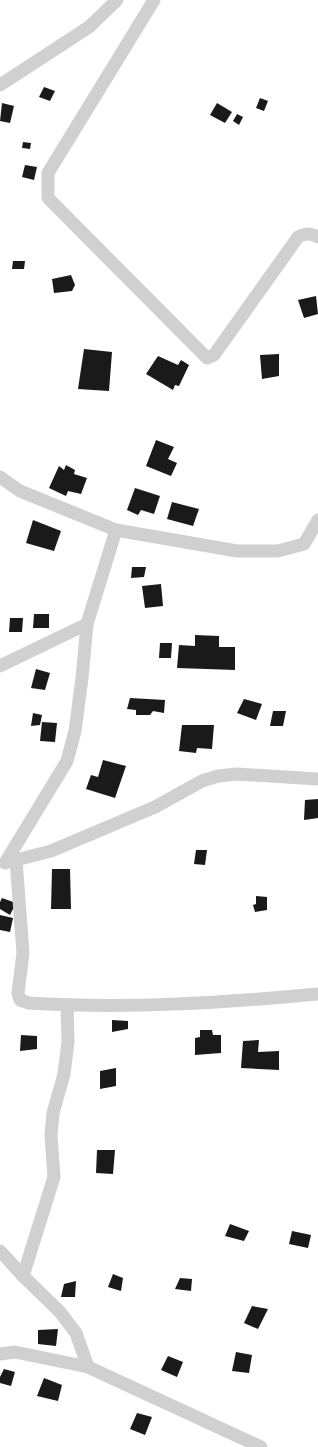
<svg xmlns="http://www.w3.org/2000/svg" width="318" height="1447" font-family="'Sofia Sans Condensed',sans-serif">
  <rect width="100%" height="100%" fill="#fff"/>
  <!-- building -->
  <g fill="#1a1a1a">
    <path d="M44,87L55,91L50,101L39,97Z"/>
    <path d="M260,98L268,101L264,111L256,108Z"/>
    <path d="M2,103L14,106L10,123L0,121Z"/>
    <path d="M217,103L232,112L225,123L210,115Z"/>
    <path d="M237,114L243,117L239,125L233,121Z"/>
    <path d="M23,142L31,143L30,149L22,148Z"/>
    <path d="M25,165L37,167L34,180L22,177Z"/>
    <path d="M13,261H25L24,269H12Z"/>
    <path d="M71,275L75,285L72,291L54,293L52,279Z"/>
    <path d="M316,296L318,314L304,318L298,300Z"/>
    <path d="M84,349L112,352L109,391L78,389Z"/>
    <path d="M279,354V376L262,379L260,355Z"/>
    <path d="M158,356L178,365L181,360L189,365L179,386L175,385L173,390L146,374Z"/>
    <path d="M156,440L174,447L168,459L177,463L171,476L146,466Z"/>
    <path d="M66,465L75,470L74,474L87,478L81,494L68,491L66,496L49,488L59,466L64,470Z"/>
    <path d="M135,488L160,496L154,514L141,510L138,515L127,510Z"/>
    <path d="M172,502L199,509L193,526L167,519Z"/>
    <path d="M33,520L61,531L54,551L26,543Z"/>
    <path d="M132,567H146L144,577L131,578Z"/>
    <path d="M161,584L163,606L145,608L142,586Z"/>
    <path d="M34,614H49V628H33Z"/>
    <path d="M10,618H23L22,632H9Z"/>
    <path d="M195,635L219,636V647H235V670L177,668L179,645L195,646Z"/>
    <path d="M160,643H172L171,658H159Z"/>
    <path d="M36,669L50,673L45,690L31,688Z"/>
    <path d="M130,698L165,700L164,713L153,711L150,715H136V710L127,709Z"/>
    <path d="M244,699L262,704L256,720L237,713Z"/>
    <path d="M273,711H286L283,726H270Z"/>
    <path d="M33,713L42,715L40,725L31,726Z"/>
    <path d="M42,722L57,723L55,742L40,741Z"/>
    <path d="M182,725H214L212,749L197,748L196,753L179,751Z"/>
    <path d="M103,760L126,766L115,798L86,789L91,775L98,777Z"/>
    <path d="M318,799V818L304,820L305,800Z"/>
    <path d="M196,850H207L205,865L194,864Z"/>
    <path d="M52,869H70L71,909H51Z"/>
    <path d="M256,896L267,897V910L255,912L253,905L256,904Z"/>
    <path d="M2,898L16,903L10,915L0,909V902Z"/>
    <path d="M0,915L13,918L10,932L0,930Z"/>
    <path d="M112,1020L128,1021V1029L112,1032Z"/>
    <path d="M200,1030H212L213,1035H221V1053L195,1055V1038L200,1037Z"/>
    <path d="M21,1035L37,1036V1049L20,1051Z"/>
    <path d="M259,1040L258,1052L279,1051V1070L241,1068L243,1041Z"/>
    <path d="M116,1068V1086L100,1089V1071Z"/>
    <path d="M97,1150H115L113,1174L96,1173Z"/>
    <path d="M230,1224L249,1231L244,1241L225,1236Z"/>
    <path d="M292,1231L311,1235L308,1248L289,1244Z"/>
    <path d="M113,1274L123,1278L121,1291L108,1287Z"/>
    <path d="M180,1278L192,1279L191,1291L175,1289Z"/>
    <path d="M76,1281L75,1297H61L64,1284Z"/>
    <path d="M252,1306L268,1309L258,1329L244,1323Z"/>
    <path d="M58,1329L56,1346L38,1344V1330Z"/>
    <path d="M236,1352L252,1355L249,1373L232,1371Z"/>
    <path d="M168,1356L183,1362L177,1377L161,1370Z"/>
    <path d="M4,1369L15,1372L11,1386L0,1383V1377Z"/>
    <path d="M44,1378L62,1385L58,1401L37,1396Z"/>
    <path d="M137,1413L152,1417L145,1435L130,1429Z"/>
  </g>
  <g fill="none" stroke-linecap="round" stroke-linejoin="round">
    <!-- minor -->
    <g stroke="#d0d0d0" stroke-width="13">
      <path d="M154,0L48,173V198L207,358L214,355L298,237C306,233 310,233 318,237"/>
      <path d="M0,85L89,27L117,0"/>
      <path d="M0,477L20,491L116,530L237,551H278L304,544L318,520"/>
      <path d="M0,666L87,624"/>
      <path d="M16,860L23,953L18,993L20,1000L29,1003C125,1009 222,1003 318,994"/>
      <path d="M8,862L51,851L155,807L202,781L218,776L237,774L318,779"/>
      <path d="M5,863L67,761L75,731L82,678L87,624L116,530"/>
      <path d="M0,1251L23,1276L60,1312L76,1333L88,1367L261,1447"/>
      <path d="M23,1276L54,1177L51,1135L53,1113L64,1074L68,1042L67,1005"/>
      <path d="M0,1354L15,1352L88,1367"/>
    </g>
  </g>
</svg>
